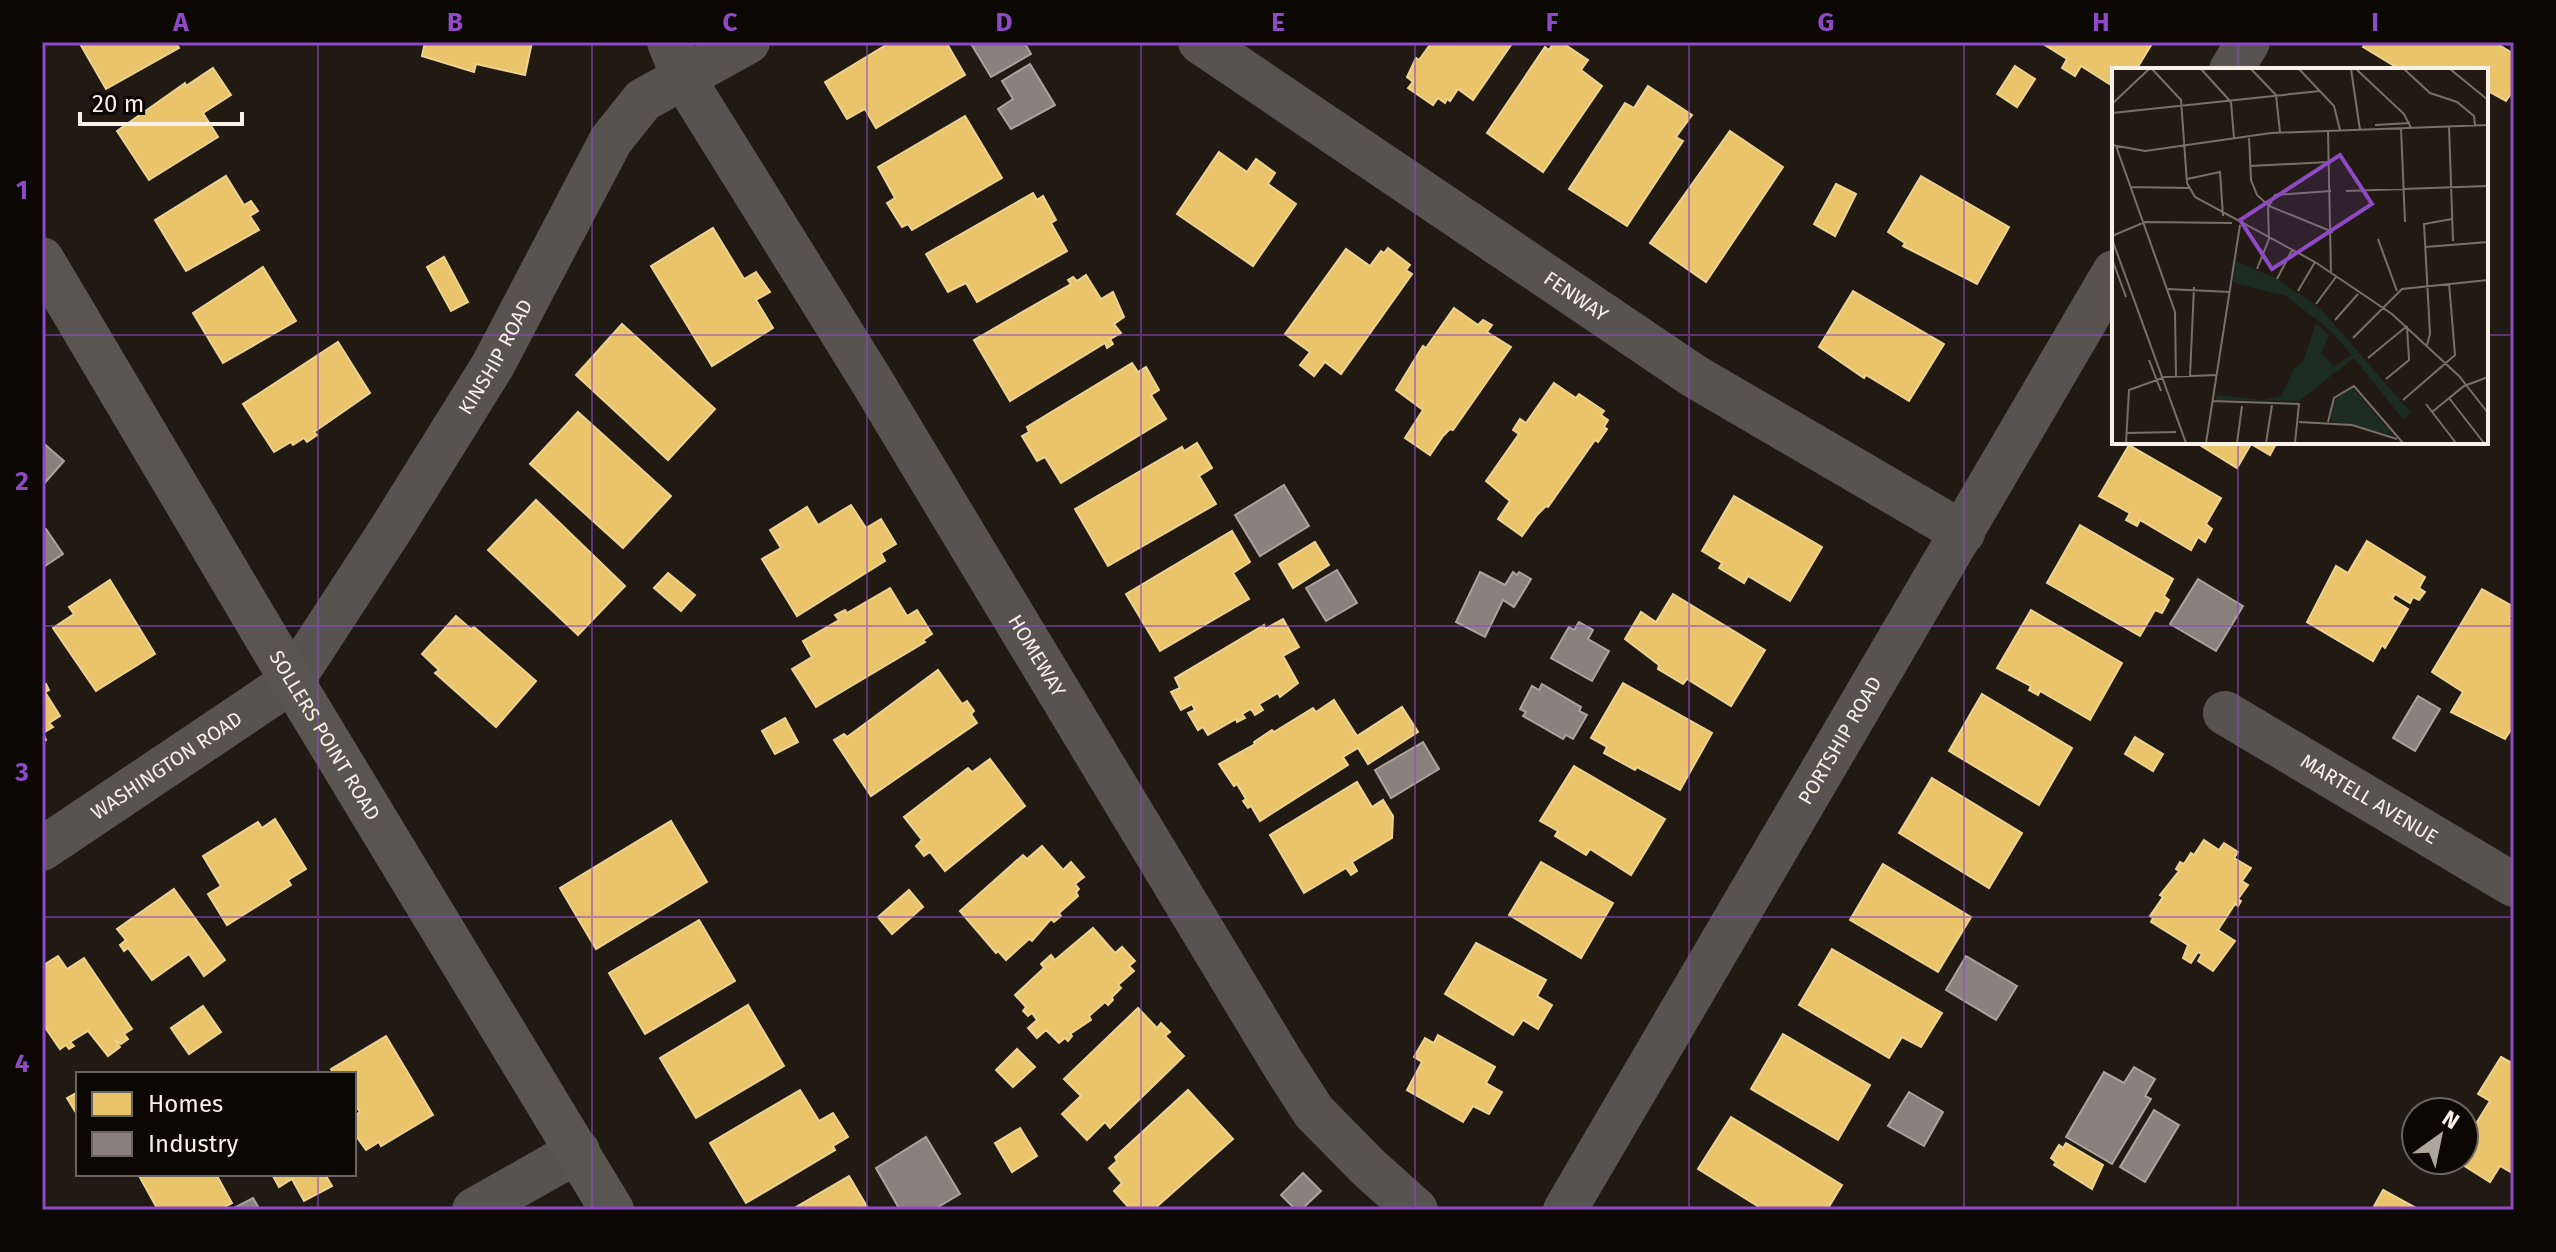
<svg xmlns="http://www.w3.org/2000/svg" width="2556" height="1252" font-family="'Fira Sans',sans-serif">
  <rect width="100%" height="100%" fill="#201a12"/>
  <!-- homes -->
  <g fill="#e9c46a" stroke="#eed290" stroke-width="2">
    <path d="M79,42H175L179,48L106,89Z"/>
    <path d="M425,42H532L525,75L476,64L474,72L422,56Z"/>
    <path d="M891,42H946L965,75L876,128L865,109L847,119L825,82Z"/>
    <path d="M1432,42H1513L1473,100L1458,89L1450,101L1447,99L1445,103L1438,98L1433,105L1408,88L1413,82L1407,77L1416,58L1419,60Z"/>
    <path d="M1554,42H1561L1588,60L1581,70L1602,86L1543,172L1487,133L1545,47L1549,50Z"/>
    <path d="M2044,42H2153L2136,70H2114V87L2081,66L2075,76L2062,68L2067,59L2043,44Z"/>
    <path d="M2366,42H2494L2514,54V89L2506,101L2486,90V70H2401L2363,47Z"/>
    <path d="M2015,66L2035,79L2017,107L1997,94Z"/>
    <path d="M213,68L231,95L203,113L218,137L149,180L117,131L185,83L186,86Z"/>
    <path d="M1648,86L1692,115L1676,137L1683,141L1627,226L1569,189L1625,103L1634,108Z"/>
    <path d="M965,116L1002,178L912,230L908,224L902,227L887,203L895,198L878,167Z"/>
    <path d="M1730,131L1783,167L1706,282L1650,243Z"/>
    <path d="M1219,152L1247,172L1256,159L1275,173L1268,184L1296,204L1253,266L1177,214Z"/>
    <path d="M226,176L244,205L251,201L258,211L250,216L259,230L186,271L155,220Z"/>
    <path d="M1921,176L2009,227L1977,284L1903,246L1905,243L1888,232Z"/>
    <path d="M1836,184L1856,194L1835,236L1814,224Z"/>
    <path d="M1033,193L1037,200L1043,196L1056,220L1051,223L1067,251L977,302L966,283L948,292L926,254Z"/>
    <path d="M713,228L744,279L756,272L770,292L756,300L773,328L712,366L651,266Z"/>
    <path d="M1388,248L1410,265L1406,270L1412,274L1341,374L1325,362L1314,376L1300,365L1310,352L1285,334L1346,249L1370,266L1381,251L1384,253Z"/>
    <path d="M444,257L468,302L451,311L427,267Z"/>
    <path d="M263,267L296,321L223,363L193,313Z"/>
    <path d="M1086,275L1101,299L1113,292L1124,317L1114,324L1121,333L1110,339L1113,344L1107,348L1105,343L1010,401L974,340L1071,284L1068,280L1073,277L1077,281Z"/>
    <path d="M1853,291L1944,344L1909,401L1866,375L1864,378L1819,347Z"/>
    <path d="M1454,308L1478,325L1483,320L1492,325L1487,332L1511,347L1453,430L1450,429L1443,436L1430,455L1405,438L1423,410L1396,390L1423,346L1426,348Z"/>
    <path d="M622,324L715,409L668,460L576,375Z"/>
    <path d="M338,342L370,393L314,432L317,435L307,442L304,438L293,445L291,442L274,452L243,404Z"/>
    <path d="M1132,363L1138,372L1146,367L1159,390L1151,395L1166,419L1061,483L1045,457L1037,461L1022,436L1029,432L1027,427Z"/>
    <path d="M1554,383L1576,398L1579,394L1604,411L1601,415L1608,420L1604,427L1607,429L1598,442L1595,440L1548,507L1546,506L1537,515L1522,536L1498,519L1510,501L1486,481L1519,434L1513,430L1520,419L1526,423Z"/>
    <path d="M578,412L671,496L623,548L530,464Z"/>
    <path d="M2195,442H2277L2270,455L2251,444L2237,468Z"/>
    <path d="M1197,443L1212,468L1199,476L1216,504L1108,566L1075,509L1182,447L1184,451Z"/>
    <path d="M2129,445L2221,498L2206,524L2212,529L2205,542L2198,537L2191,550L2140,520L2137,526L2126,520L2130,513L2099,496Z"/>
    <path d="M1734,496L1822,547L1790,601L1748,576L1744,583L1719,568L1722,563L1702,551Z"/>
    <path d="M536,500L625,586L578,635L488,550Z"/>
    <path d="M851,505L866,528L881,519L896,544L881,553L885,561L797,616L762,559L781,548L770,530L807,507L818,525Z"/>
    <path d="M2080,525L2173,579L2164,596L2169,600L2162,613L2155,610L2140,636L2047,583Z"/>
    <path d="M1232,531L1250,562L1233,573L1249,599L1160,651L1126,594Z"/>
    <path d="M2367,541L2425,577L2419,588L2425,592L2419,600L2413,597L2410,603L2395,594L2392,599L2408,609L2385,648L2382,645L2373,661L2307,622L2336,566L2348,573Z"/>
    <path d="M1315,542L1329,565L1293,588L1279,564Z"/>
    <path d="M668,573L695,595L681,611L654,588Z"/>
    <path d="M110,580L155,654L96,691L53,628L74,614L69,607Z"/>
    <path d="M890,588L907,616L917,610L932,634L923,640L925,642L816,707L792,669L812,657L803,641L839,620L835,615L845,610L847,613Z"/>
    <path d="M2482,589L2514,607L2509,619L2514,623V725L2505,739L2451,712L2463,692L2432,672Z"/>
    <path d="M1673,594L1765,650L1731,706L1687,679L1683,684L1658,669L1659,665L1625,639L1641,612L1656,622Z"/>
    <path d="M2031,610L2122,663L2090,720L2040,691L2038,695L2029,690L2031,686L1997,668Z"/>
    <path d="M456,616L471,629L474,627L536,681L496,727L435,673L439,670L422,654Z"/>
    <path d="M1283,619L1299,647L1283,656L1298,683L1280,697L1278,693L1259,704L1263,710L1255,715L1251,709L1242,714L1245,718L1237,722L1236,719L1208,735L1203,727L1198,730L1188,713L1195,710L1192,704L1181,710L1171,692L1180,688L1175,678L1264,625L1265,629Z"/>
    <path d="M938,670L962,704L967,701L974,711L971,714L977,723L871,796L834,740L844,734L847,737Z"/>
    <path d="M1623,683L1712,733L1680,790L1637,767L1635,770L1604,753L1607,747L1591,738Z"/>
    <path d="M46,684L49,690L45,692L60,716L49,723L53,727L43,733L46,740L42,743V687Z"/>
    <path d="M1982,694L2072,748L2039,805L1949,751Z"/>
    <path d="M1334,700L1357,736L1402,707L1418,732L1368,764L1358,748L1343,757L1348,765L1260,821L1251,806L1248,808L1243,801L1246,799L1237,784L1234,786L1219,764L1255,744L1254,742L1272,730L1274,732L1313,708L1316,712Z"/>
    <path d="M785,718L798,742L775,754L762,731Z"/>
    <path d="M2135,737L2163,754L2153,771L2125,754Z"/>
    <path d="M990,759L1025,806L945,871L930,852L924,856L916,846L922,840L904,817L968,768L972,772Z"/>
    <path d="M1574,766L1665,819L1631,875L1590,849L1586,855L1555,836L1558,831L1540,821Z"/>
    <path d="M1932,778L2022,833L1989,888L1899,833Z"/>
    <path d="M1357,782L1372,807L1383,800L1393,816L1392,838L1352,862L1357,871L1351,875L1346,868L1304,893L1270,835Z"/>
    <path d="M275,819L306,869L288,880L291,885L227,925L208,894L221,886L203,856L258,822L262,828Z"/>
    <path d="M671,821L707,882L596,949L560,888Z"/>
    <path d="M2204,840L2219,850L2224,843L2238,852L2234,858L2251,868L2242,881L2248,885L2238,899L2241,901L2238,906L2235,904L2218,930L2235,941L2213,971L2198,961L2202,954L2198,952L2191,963L2183,958L2188,945L2151,922L2153,918L2150,916L2163,897L2160,895L2179,871L2176,869L2180,862L2184,864L2191,853L2194,855Z"/>
    <path d="M1042,846L1063,870L1071,862L1084,877L1075,884L1079,889L1076,892L1078,896L1059,913L1061,916L1054,922L1051,919L1032,941L1029,939L1006,960L998,951L996,953L960,911L1023,855L1027,859Z"/>
    <path d="M1541,862L1613,903L1581,958L1509,915Z"/>
    <path d="M1883,864L1971,917L1938,972L1850,920Z"/>
    <path d="M174,889L225,960L204,976L189,954L152,980L128,948L124,951L120,945L126,940L117,929Z"/>
    <path d="M909,890L923,907L892,934L878,917Z"/>
    <path d="M699,920L735,981L645,1034L609,973Z"/>
    <path d="M1093,928L1115,953L1122,947L1135,961L1129,966L1134,971L1118,985L1121,988L1112,997L1113,1000L1108,1005L1105,1002L1089,1016L1091,1020L1070,1034L1072,1036L1068,1041L1065,1038L1059,1043L1046,1030L1037,1038L1028,1028L1037,1020L1032,1013L1028,1016L1023,1011L1026,1007L1015,995L1044,968L1041,964L1051,955L1055,960Z"/>
    <path d="M1476,943L1546,980L1537,996L1552,1005L1538,1029L1523,1020L1513,1035L1445,994Z"/>
    <path d="M1832,949L1942,1013L1921,1047L1902,1037L1889,1058L1799,1005Z"/>
    <path d="M58,956L67,969L84,958L132,1029L124,1034L128,1039L121,1044L115,1040L120,1047L108,1056L88,1031L70,1042L74,1046L69,1049L66,1045L60,1049L42,1023V966Z"/>
    <path d="M748,1005L784,1066L696,1118L660,1058Z"/>
    <path d="M203,1006L221,1032L189,1054L171,1028Z"/>
    <path d="M1138,1008L1157,1028L1161,1023L1170,1032L1165,1036L1184,1056L1110,1128L1105,1122L1087,1140L1062,1114L1081,1096L1064,1079Z"/>
    <path d="M1783,1034L1870,1085L1838,1140L1751,1089Z"/>
    <path d="M1438,1035L1495,1067L1486,1083L1502,1092L1489,1114L1473,1106L1463,1122L1407,1090L1422,1062L1414,1057L1425,1038L1434,1043Z"/>
    <path d="M386,1036L433,1115L381,1146L379,1142L366,1150L354,1133V1116L360,1112L354,1104V1074H334L331,1069Z"/>
    <path d="M1017,1049L1035,1067L1013,1087L996,1070Z"/>
    <path d="M2501,1057L2514,1064V1174L2500,1166L2490,1182L2455,1160H2464V1143L2490,1101L2478,1094Z"/>
    <path d="M800,1090L819,1121L833,1113L848,1137L833,1146L835,1150L746,1203L710,1143Z"/>
    <path d="M1188,1090L1233,1139L1153,1210H1131L1114,1191L1122,1183L1109,1168L1117,1161L1115,1157Z"/>
    <path d="M78,1092V1116L67,1098Z"/>
    <path d="M1731,1117L1842,1185L1827,1210H1764L1698,1169Z"/>
    <path d="M1020,1128L1037,1156L1012,1172L995,1143Z"/>
    <path d="M2066,1143L2103,1165L2092,1189L2054,1165L2056,1162L2051,1158L2059,1145L2063,1148Z"/>
    <path d="M138,1174H216L232,1203L219,1210H158Z"/>
    <path d="M272,1174H325L332,1186L304,1201L292,1179L279,1187Z"/>
    <path d="M849,1176L869,1210H791Z"/>
    <path d="M2383,1190L2418,1209L2417,1210H2372Z"/>
  </g>
  <!-- industry -->
  <g fill="#8a817c" stroke="#aba39c" stroke-width="2">
    <path d="M970,42H1024L1031,54L991,77Z"/>
    <path d="M1030,64L1055,105L1011,129L998,109L1013,99L1002,81Z"/>
    <path d="M42,442L64,461L42,486Z"/>
    <path d="M1284,485L1309,526L1260,556L1235,515Z"/>
    <path d="M46,529L63,554L42,568V531Z"/>
    <path d="M1337,570L1357,603L1326,621L1306,588Z"/>
    <path d="M1480,572L1505,585L1513,572L1517,575L1519,572L1531,579L1514,607L1503,600L1485,637L1456,622Z"/>
    <path d="M2198,579L2243,606L2216,651L2170,624Z"/>
    <path d="M1579,622L1593,630L1588,639L1609,651L1592,681L1551,658L1569,627L1574,630Z"/>
    <path d="M1542,684L1581,707L1579,711L1587,715L1573,739L1566,735L1563,739L1523,716L1526,712L1520,709L1532,686L1539,690Z"/>
    <path d="M2418,696L2440,709L2415,751L2393,738Z"/>
    <path d="M1423,742L1439,769L1391,798L1375,770Z"/>
    <path d="M1966,956L2017,986L1996,1020L1946,990Z"/>
    <path d="M2134,1067L2155,1079L2145,1096L2151,1099L2112,1164L2066,1137L2104,1072L2124,1083Z"/>
    <path d="M1909,1092L1943,1112L1924,1146L1888,1126Z"/>
    <path d="M2154,1110L2179,1125L2145,1182L2120,1167Z"/>
    <path d="M926,1137L960,1194L933,1210H900L876,1168Z"/>
    <path d="M1303,1173L1321,1191L1301,1210H1296L1281,1195Z"/>
    <path d="M253,1198L260,1210H235L234,1208Z"/>
  </g>
  <g fill="none" stroke-linecap="round" stroke-linejoin="round">
    <!-- street -->
    <g stroke="#565350" stroke-width="44">
      <path id="s1" d="M669,42L684,79L868,375L1283,1064L1314,1112L1368,1167L1416,1210"/>
      <path id="s2" d="M1200,42L1694,376L1963,533"/>
      <path d="M2231,70L2248,42"/>
      <path id="s3" d="M2225,713L2514,885"/>
      <path id="s4" d="M42,849L292,681L391,529L493,365L611,140L643,100L748,42"/>
      <path d="M474,1210L578,1151"/>
      <path id="s5" d="M1565,1210L2114,272"/>
    </g>
    <!-- secondary -->
    <path stroke="#595551" stroke-width="44" id="s6" d="M42,259L292,681L612,1210"/>
  </g>
  <!-- grid -->
  <path fill="none" stroke="#8e4ac5" stroke-width="2" stroke-opacity="0.55" d="M318,42V1074M592,42V1210M867,42V1210M1141,42V1210M1415,42V1210M1689,42V1210M1964,42V1210M2238,42V70M42,335H2114M2486,335H2514M2238,442V1210M42,626H2514M42,917H2514M318,1174V1210"/>
  <g text-anchor="middle" dominant-baseline="central" stroke-width="8" stroke-linejoin="round" paint-order="stroke">
    <!-- street labels -->
    <g font-size="20" fill="#f9f1e7" stroke="#0b0703">
      <text stroke="none"><textPath href="#s2" startOffset="454">FENWAY</textPath></text>
      <text stroke="none"><textPath href="#s4" startOffset="684">KINSHIP ROAD</textPath></text>
      <text stroke="none"><textPath href="#s1" startOffset="716">HOMEWAY</textPath></text>
      <text stroke="none"><textPath href="#s6" startOffset="554">SOLLERS POINT ROAD</textPath></text>
      <text stroke="none"><textPath href="#s5" startOffset="544">PORTSHIP ROAD</textPath></text>
      <text stroke="none"><textPath href="#s4" startOffset="150">WASHINGTON ROAD</textPath></text>
      <text stroke="none"><textPath href="#s3" startOffset="168">MARTELL AVENUE</textPath></text>
    </g>
  </g>
  <!-- overview -->
  <g transform="translate(2112 68)">
    <rect width="376" height="376" fill="#201a12"/>
    <path d="M124,193L165,211L209,241L299,345L291,351L242,290L187,333L104,332L105,327L151,332L169,328L183,299L191,294L204,255L217,268L209,285L222,299L239,287L220,264L174,228L121,215ZM240,319L281,367L219,353L221,334Z" fill="#1c2c22"/>
    <path fill="none" stroke="#777067" stroke-width="2" d="M40,1L69,32L75,115L83,129L203,194L280,246L347,308L376,345M89,1L119,34L122,70M139,1L164,27L168,64M187,1L222,38L228,62M239,1L248,62M244,1L292,46L299,60M292,1L318,25L345,34L362,48L363,57M338,1L376,32M0,36L37,1M0,45L208,23M263,57L298,55M337,58L341,173M289,60L293,154M216,63L219,206M137,68L139,112L145,127L157,138L221,164M0,77L33,83L159,65L376,57M4,78L63,244L64,308M138,98L217,94M75,111L108,104L111,148M18,119L77,120M234,123L376,118M0,168L33,154L120,155M0,171L74,375M266,171L285,223M313,179L376,174M0,191L14,229M145,201L157,171L156,140L163,127L219,123M165,211L180,182M375,213L376,240M56,221L118,224M186,223L203,194M204,236L224,209M223,252L246,226M241,270L290,221L376,212M315,277L318,266L312,156L340,151M256,290L295,258M37,292L49,323M78,308L82,219M274,311L297,292L295,258M337,330L372,375M291,332L343,287L337,215M100,333L187,336L183,375M314,336L344,375M320,344L352,318L376,309M187,354L240,357L285,371M216,354L222,330L242,318L291,375M14,365L64,364M14,375L17,322L53,309L105,307M94,375L128,157M125,375L130,338M154,375L160,337"/>
    <path fill="#8e4ac5" fill-opacity="0.15" stroke="#8e4ac5" stroke-width="4" d="M228,87L260,136L160,201L128,152Z"/>
    <rect width="376" height="376" fill="none" stroke="#f9f1e7" stroke-width="4"/>
  </g>
  <!-- border -->
  <rect width="2556" height="1252" fill="none" stroke="#0b0703" stroke-width="88"/>
  <!-- legend -->
  <rect x="76" y="1072" width="280" height="104" fill="#0b0703" stroke="#6a655e" stroke-width="2"/>
  <rect x="92" y="1092" width="40" height="24" fill="#e9c46a" stroke="#6a655e" stroke-width="2"/>
  <text x="148" y="1112" font-size="24" fill="#f9f1e7">Homes</text>
  <rect x="92" y="1132" width="40" height="24" fill="#8a817c" stroke="#6a655e" stroke-width="2"/>
  <text x="148" y="1152" font-size="24" fill="#f9f1e7">Industry</text>
  <!-- north arrow -->
  <g transform="translate(2440 1136) rotate(33)"><circle r="38" fill="#0b0703" stroke="#6a655e" stroke-width="2"/>
  <path d="M0-6L14 30L0 20L-14 30Z" fill="#ada69c"/>
  <text y="-12" font-size="22" font-weight="bold" text-anchor="middle" fill="#f9f1e7">N</text>
  </g>
  <!-- scale -->
  <path d="M80 112v12h162v-12" fill="none" stroke="#f9f1e7" stroke-width="4"/>
  <text x="92" y="112" font-size="24" fill="#f9f1e7" stroke="#0b0703" stroke-width="6" paint-order="stroke">20 m</text>
  <rect x="44" y="44" width="2468" height="1164" fill="none" stroke="#8e4ac5" stroke-width="3"/>
  <g font-size="26" text-anchor="middle" font-weight="bold" fill="#8e4ac5">
    <text x="181" y="31">A</text>
    <text x="455" y="31">B</text>
    <text x="730" y="31">C</text>
    <text x="1004" y="31">D</text>
    <text x="1278" y="31">E</text>
    <text x="1552" y="31">F</text>
    <text x="1826" y="31">G</text>
    <text x="2101" y="31">H</text>
    <text x="2375" y="31">I</text>
    <text x="22" y="199">1</text>
    <text x="22" y="490">2</text>
    <text x="22" y="781">3</text>
    <text x="22" y="1072">4</text>
  </g>
</svg>
